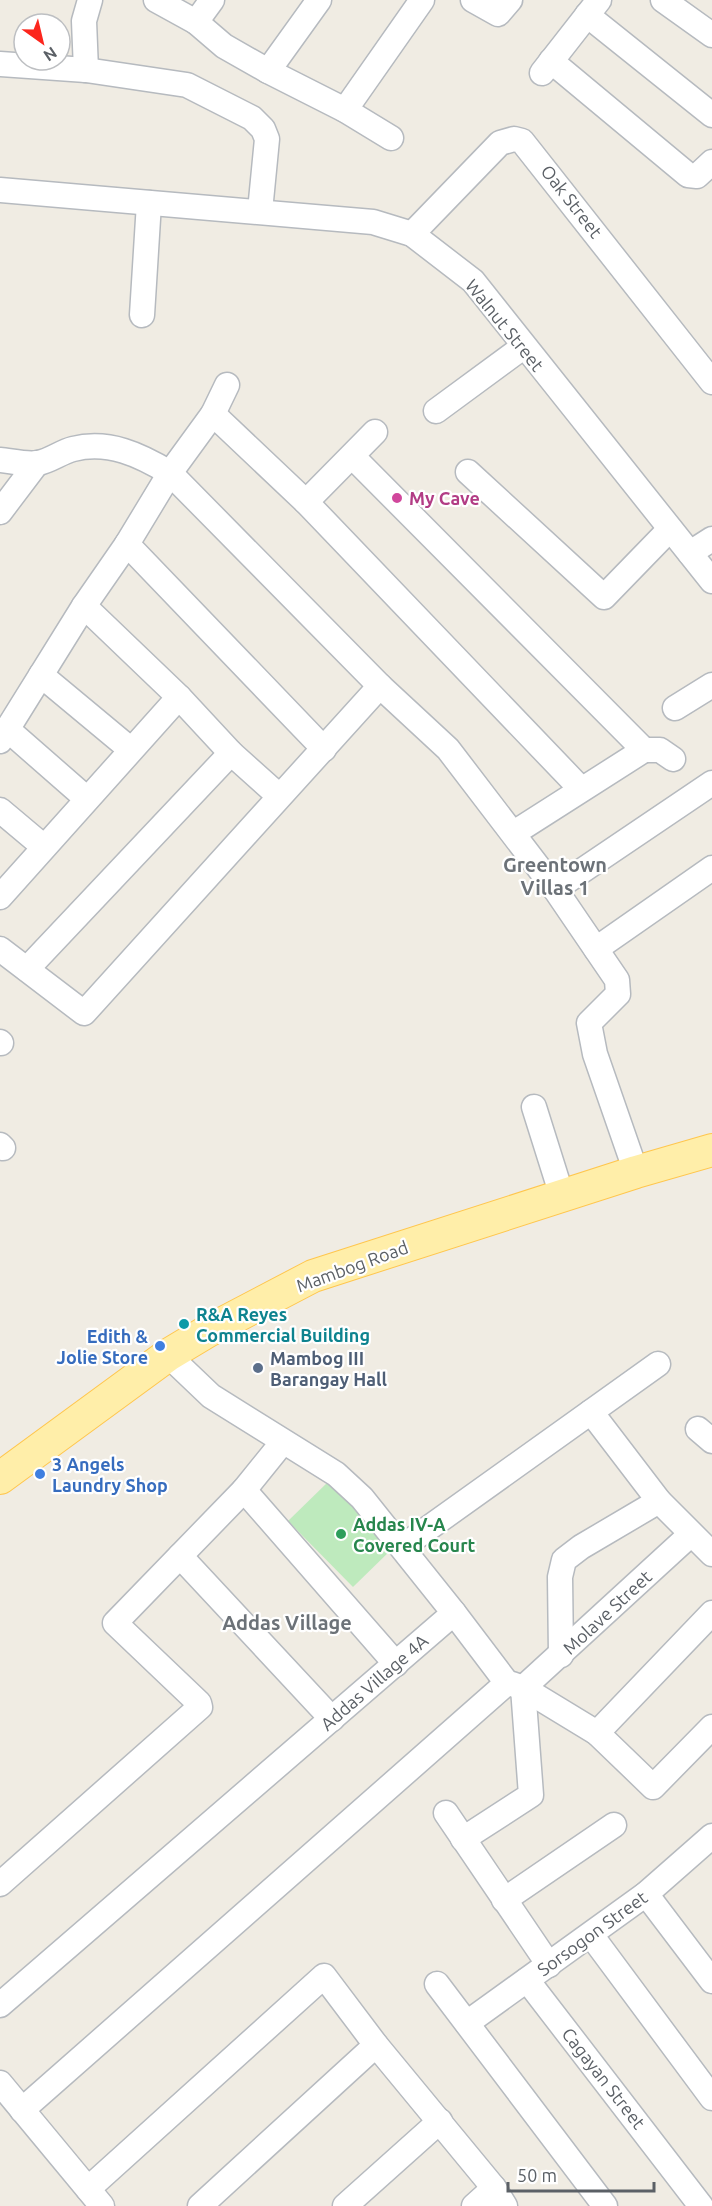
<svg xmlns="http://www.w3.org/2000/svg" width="712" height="2206" font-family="Ubuntu,sans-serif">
  <rect width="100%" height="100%" fill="#f0ece3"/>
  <!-- green -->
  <path fill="#beeabd" d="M329,1481L394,1547L353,1587L288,1521Z"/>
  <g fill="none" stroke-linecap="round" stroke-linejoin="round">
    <defs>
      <g id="minor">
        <path d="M156,0L196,22L224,46L268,71L319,0"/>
        <path d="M473,0L498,14L510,0"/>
        <path d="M663,0L712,35"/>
        <path d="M587,15L712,115"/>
        <path d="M196,22L212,0"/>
        <path d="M551,61L688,175L697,176L712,162"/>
        <path d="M0,64L86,70L187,85L252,118L263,129L267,139L260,211"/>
        <path d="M86,70L84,21L90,0"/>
        <path d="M268,71L345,110L391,138"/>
        <path d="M542,73L599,0"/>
        <path d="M345,110L422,0"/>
        <path d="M0,190L373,222L412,234L473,281L712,581"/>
        <path d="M412,234L500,143L514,139L522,141L712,382"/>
        <path d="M142,315L149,203"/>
        <path d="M436,411L523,347"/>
        <path d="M213,414L306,502L581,789"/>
        <path d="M353,457L644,750L514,833"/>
        <path d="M0,460C11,461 27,465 38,463C50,461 61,452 73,449C109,440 140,455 170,473L380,686L448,749L555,889L617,980L618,994L589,1023L595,1054L636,1172"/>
        <path d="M468,472L604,597L670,529"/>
        <path d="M306,502L375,432"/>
        <path d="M0,512L37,463"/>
        <path d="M127,544L324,749"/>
        <path d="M690,553L712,539"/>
        <path d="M84,606L179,697L231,753L279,796"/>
        <path d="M41,675L130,749"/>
        <path d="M675,708L712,685"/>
        <path d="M7,729L87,799"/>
        <path d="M0,741L84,606L127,544L170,473L213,414L227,385"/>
        <path d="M644,750H660L673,759"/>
        <path d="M0,810L44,847"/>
        <path d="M555,889L712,783"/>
        <path d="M0,897L179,697"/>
        <path d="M0,949L84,1013L380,686"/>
        <path d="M596,949L712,868"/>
        <path d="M27,969L231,753"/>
        <path d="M0,1042L1,1043"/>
        <path d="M534,1107L562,1196"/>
        <path d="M0,1145L3,1148"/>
        <path d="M591,1412L659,1501L712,1554"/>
        <path d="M698,1429L712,1441"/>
        <path d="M244,1490L396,1664"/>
        <path d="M402,1547L658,1364"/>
        <path d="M180,1556L332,1719"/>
        <path d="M561,1655L560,1577L564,1560L581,1547L659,1501"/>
        <path d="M512,1684L523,1688L597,1733L653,1787L712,1727"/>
        <path d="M597,1733L712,1613"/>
        <path d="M446,1813L549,1965"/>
        <path d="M463,1839L531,1795L523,1688L690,1535"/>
        <path d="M0,1884L200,1707L199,1703L115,1623L244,1490L282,1443"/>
        <path d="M646,1894L712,1981"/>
        <path d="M504,1900L614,1825"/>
        <path d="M591,1935L712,2098"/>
        <path d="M527,1980L701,2206"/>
        <path d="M437,1984L605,2206"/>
        <path d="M0,2005L454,1613L362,1498L336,1474L211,1396L168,1355"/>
        <path d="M467,2023L646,1894L712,1836"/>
        <path d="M0,2083L102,2206"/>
        <path d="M22,2110L507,1683L454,1613"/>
        <path d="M88,2189L324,1976L376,2045L494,2188L505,2206"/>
        <path d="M200,2206L376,2045"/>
        <path d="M345,2206L440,2121"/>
        <path d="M474,2206L494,2188"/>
      </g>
      <path id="major" d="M0,1478L168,1355L208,1331L313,1276L636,1172L712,1150"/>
    </defs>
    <!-- minor casing -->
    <use href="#minor" stroke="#b6babf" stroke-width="27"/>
    <!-- major casing -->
    <use href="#major" stroke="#ffc64d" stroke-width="34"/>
    <!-- minor -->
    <use href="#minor" stroke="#fff" stroke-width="24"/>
    <!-- major -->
    <use href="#major" stroke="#ffeea9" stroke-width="32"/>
  </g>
  <!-- markers -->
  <circle fill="#d1479c" stroke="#fff" stroke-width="2" cx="397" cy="498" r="6"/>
  <circle fill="#0f9aa8" stroke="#fff" stroke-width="2" cx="184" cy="1324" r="6"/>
  <g fill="#3f7fe0" stroke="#fff" stroke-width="2">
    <circle cx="160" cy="1346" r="6"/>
    <circle cx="40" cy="1474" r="6"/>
  </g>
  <circle fill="#5c6f8a" stroke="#fff" stroke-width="2" cx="258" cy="1368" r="6"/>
  <circle fill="#2e9e5b" stroke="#fff" stroke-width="2" cx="341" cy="1534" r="6"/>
  <g text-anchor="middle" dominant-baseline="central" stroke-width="4.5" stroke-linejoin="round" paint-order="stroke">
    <!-- street labels -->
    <g font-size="18" fill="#5b6066" stroke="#fff">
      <text transform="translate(572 201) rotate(52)">Oak Street</text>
      <text transform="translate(505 325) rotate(51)">Walnut Street</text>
      <text transform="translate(352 1266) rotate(-20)">Mambog Road</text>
      <text transform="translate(607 1612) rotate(-43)">Molave Street</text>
      <text transform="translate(374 1682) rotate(-41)">Addas Village 4A</text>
      <text transform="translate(592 1933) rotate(-36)">Sorsogon Street</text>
      <text transform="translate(604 2078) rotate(52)">Cagayan Street</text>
    </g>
    <!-- hotel labels -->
    <g font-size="18" font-weight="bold" fill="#b23c85" stroke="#fff" text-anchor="start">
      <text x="409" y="498">My Cave</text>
    </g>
    <!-- culture labels -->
    <g font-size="18" font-weight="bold" fill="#0d838f" stroke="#fff" text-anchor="start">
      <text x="196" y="1314">R&amp;A Reyes<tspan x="196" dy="21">Commercial Building</tspan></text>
    </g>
    <!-- shop labels -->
    <g font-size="18" font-weight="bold" fill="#366cbe" stroke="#fff" text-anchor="end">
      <text x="148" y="1336">Edith &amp;<tspan x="148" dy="21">Jolie Store</tspan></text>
      <text x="52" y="1464" text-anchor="start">3 Angels<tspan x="52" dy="21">Laundry Shop</tspan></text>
    </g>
    <!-- service labels -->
    <g font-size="18" font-weight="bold" fill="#4e5e75" stroke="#fff" text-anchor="start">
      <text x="270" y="1358">Mambog III<tspan x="270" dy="21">Barangay Hall</tspan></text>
    </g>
    <!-- leisure labels -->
    <g font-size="18" font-weight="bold" fill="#27864d" stroke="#fff" text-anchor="start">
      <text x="353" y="1524">Addas IV-A<tspan x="353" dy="21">Covered Court</tspan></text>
    </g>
    <!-- neighbourhood labels -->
    <g font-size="20" font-weight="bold" fill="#6c7278" stroke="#fff">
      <text x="555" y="864">Greentown<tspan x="555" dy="23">Villas 1</tspan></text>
      <text x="287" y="1622">Addas Village</text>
    </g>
  </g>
  <!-- north arrow -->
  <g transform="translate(42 42) rotate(146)"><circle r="28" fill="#ffffff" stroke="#bdbfc2" stroke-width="1.5"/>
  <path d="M0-4.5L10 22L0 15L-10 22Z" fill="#fc261d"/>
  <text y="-9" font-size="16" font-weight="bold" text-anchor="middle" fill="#5b6066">N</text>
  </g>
  <!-- scale -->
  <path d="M508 2182v9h146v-9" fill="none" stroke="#5b6066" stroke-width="3"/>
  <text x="517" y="2182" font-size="18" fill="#5b6066" stroke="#ffffff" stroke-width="4.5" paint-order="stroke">50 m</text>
</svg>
